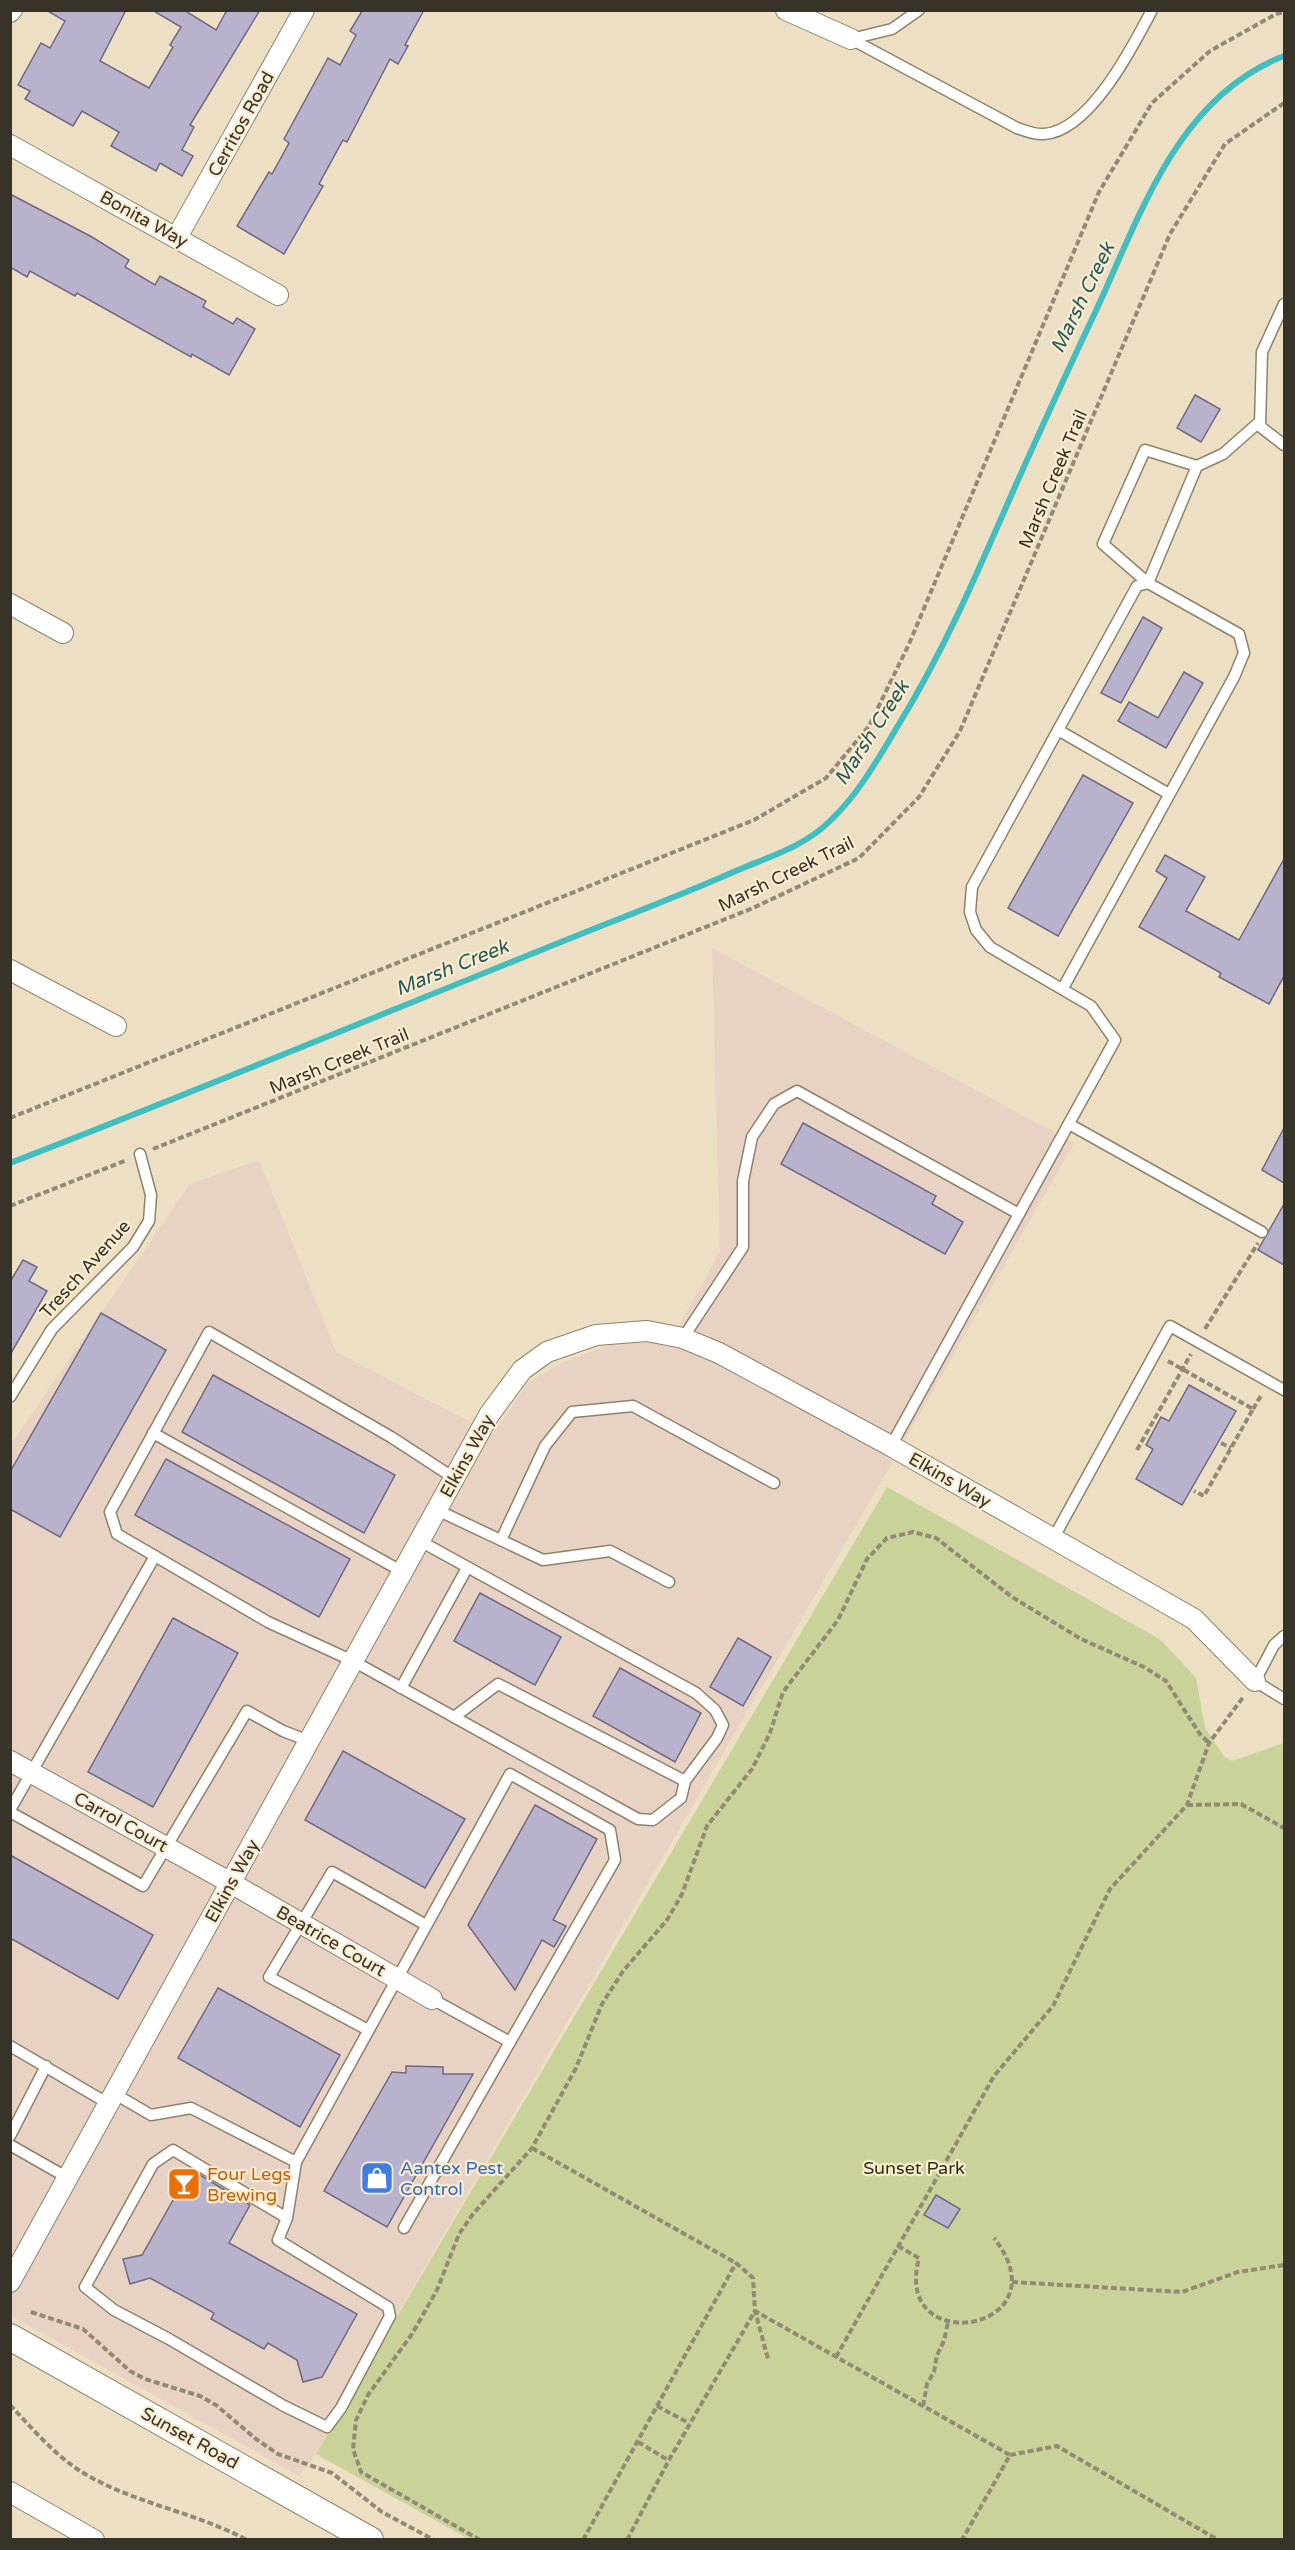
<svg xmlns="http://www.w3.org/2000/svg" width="1295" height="2550" font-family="'Varela Round',sans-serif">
  <rect width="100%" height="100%" fill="#ecdfc3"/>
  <!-- industrial -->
  <path fill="#e7d2c4" d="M712,948L1074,1143L889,1468L316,2454L299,2476L11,2316V1444L190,1184L259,1160L336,1352L493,1434L528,1382L566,1361L618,1342L669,1344L720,1251Z"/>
  <!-- green -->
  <path fill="#c9d298" d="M887,1487L1161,1640L1196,1678L1205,1728L1224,1756L1232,1761L1284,1743V2539H469L316,2454Z"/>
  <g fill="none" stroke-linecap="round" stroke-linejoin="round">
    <!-- stream -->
    <path stroke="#43bec0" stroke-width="6" d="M10,1163C207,1087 401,1006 596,928C644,909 691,891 738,870C771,856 806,846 832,819C860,792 879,757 899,724C945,649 979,569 1014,489C1040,431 1066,374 1093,317C1139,220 1175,98 1284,56"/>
  </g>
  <!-- building -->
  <g fill="#b9b2cd" stroke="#706982" stroke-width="1.5">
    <path d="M46,10H126L100,61L149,88L173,47L170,45L181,27L152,10H184L216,30L227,10H260L190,125L194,127L182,150L193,156L182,176L160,163L156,171L111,146L119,132L82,111L73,126L25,99L30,91L18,85L41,43L50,48L65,21Z"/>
    <path d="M424,10L405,45L408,46L398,64L390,59L347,142L343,140L319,184L323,186L284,254L237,226L269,172L272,174L289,143L284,139L328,58L340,65L356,35L350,31L362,11Z"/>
    <path d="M10,194L92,237L129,260L125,267L155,285L160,276L206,301L203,307L233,324L237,318L255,329L229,375L192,354L191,357L77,293L75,296L30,271L27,277L10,267Z"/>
    <path d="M1195,395L1220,409L1201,442L1177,428Z"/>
    <path d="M1143,617L1162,628L1121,703L1101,693Z"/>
    <path d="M1184,672L1203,683L1166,748L1118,721L1129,702L1158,718Z"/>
    <path d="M1083,775L1133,803L1058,936L1008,908Z"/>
    <path d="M1165,855L1205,877L1186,911L1239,940L1284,859V976L1269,1004L1219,977L1221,973L1139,927L1167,878L1156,871Z"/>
    <path d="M803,1123L936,1196L932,1204L963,1222L945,1254L781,1164Z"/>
    <path d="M1284,1128V1183L1262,1170Z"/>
    <path d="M1284,1204V1265L1258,1250Z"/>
    <path d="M23,1260L37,1267L29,1281L47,1291L10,1355V1282Z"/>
    <path d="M101,1313L166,1350L60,1537L10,1509V1472Z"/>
    <path d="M213,1375L395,1475L364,1533L182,1432Z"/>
    <path d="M1189,1385L1236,1411L1182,1505L1136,1479L1153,1449L1146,1445L1161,1417L1169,1421Z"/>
    <path d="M166,1459L350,1559L319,1617L135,1515Z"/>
    <path d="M480,1593L561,1637L535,1685L454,1641Z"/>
    <path d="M173,1618L238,1653L153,1807L88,1772Z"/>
    <path d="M738,1638L771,1657L743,1706L710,1687Z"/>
    <path d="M620,1668L701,1713L675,1762L593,1716Z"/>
    <path d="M343,1751L465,1819L425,1888L305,1820Z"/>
    <path d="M535,1805L597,1839L553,1920L566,1926L554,1947L542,1940L515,1990L468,1925Z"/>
    <path d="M10,1855L153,1935L118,1999L10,1938Z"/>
    <path d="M218,1988L340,2055L300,2127L178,2058Z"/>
    <path d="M406,2066L443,2067V2074H473L387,2227L324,2191L392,2072L406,2073Z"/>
    <path d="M190,2169L250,2205L229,2243L357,2314L322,2377L303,2382L297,2360L268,2343L264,2349L211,2319L214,2313L150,2278L130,2284L123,2259L142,2255L177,2193L171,2174Z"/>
    <path d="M936,2195L960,2209L948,2228L924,2215Z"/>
  </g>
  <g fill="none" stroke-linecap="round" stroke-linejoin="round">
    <defs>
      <g id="service">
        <path d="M851,39L1017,128C1026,131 1035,135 1044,134C1090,131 1133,46 1152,10"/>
        <path d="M851,39L892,29L919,10"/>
        <path d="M1260,426L1262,352L1284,304"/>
        <path d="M1197,466L1148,583L1103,544L1145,450L1197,466L1223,454L1257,424L1284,445"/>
        <path d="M1058,730L1169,794"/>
        <path d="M1069,1124L1262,1232"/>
        <path d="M683,1338L743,1247V1181L752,1137L774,1104L797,1091L1019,1214"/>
        <path d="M10,1397L52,1329L133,1247L149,1221L151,1195L140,1154"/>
        <path d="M153,1433L403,1572"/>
        <path d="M891,1446L1115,1040L1091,1006L990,947L976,930L970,912L972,887L1137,586L1148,583L1239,634L1244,653L1234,677L1063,988"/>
        <path d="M437,1510L543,1560L610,1551L669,1582"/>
        <path d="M1053,1539L1170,1326L1284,1390"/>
        <path d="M501,1540L545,1446L572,1412L633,1406L774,1483"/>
        <path d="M420,1541L696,1693L715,1710L723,1725L717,1738L685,1781L681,1798L653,1820L638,1819L353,1661L268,1622L117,1534L110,1512L209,1332L391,1437L454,1478"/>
        <path d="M1284,1636L1274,1645L1255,1681L1284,1699"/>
        <path d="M401,1688L467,1568"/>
        <path d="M454,1717L498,1684L685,1781"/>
        <path d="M10,1810L155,1556"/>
        <path d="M10,1812L143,1886L247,1711L283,1731L309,1741"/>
        <path d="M368,2030L269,1977L332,1872L426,1925"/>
        <path d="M10,2046L109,2104"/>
        <path d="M115,2094L151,2115L191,2108L296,2162L510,1774L610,1830L615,1860L510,2042L432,1999"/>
        <path d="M10,2136L46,2066"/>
        <path d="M10,2145L68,2178"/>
        <path d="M287,2218L173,2150L153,2164L85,2287L114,2310L169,2339L284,2406L327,2427L341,2408L390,2316L388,2307L278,2240L287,2218L296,2162"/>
        <path d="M404,2228L510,2042"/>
      </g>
      <g id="minor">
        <path d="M786,10L851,39"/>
        <path d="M10,12L12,10"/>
        <path d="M10,145L278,295"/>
        <path d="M177,237L304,10"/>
        <path d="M10,604L63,633"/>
        <path d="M10,970L116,1026"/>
        <path d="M10,1761L231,1883L432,1999"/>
        <path d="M10,2282L489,1415L522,1370L547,1352L596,1335L647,1331L683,1338L719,1353L891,1446L1194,1619L1255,1681"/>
        <path d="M10,2492L94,2540"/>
      </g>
      <path id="tertiary" d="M10,2337L370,2540"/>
    </defs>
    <!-- service casing -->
    <use href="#service" stroke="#8e8369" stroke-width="13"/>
    <!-- minor casing -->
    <use href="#minor" stroke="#8e8369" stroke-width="22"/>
    <!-- tertiary casing -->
    <use href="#tertiary" stroke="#8e8369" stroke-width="28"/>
    <!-- path -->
    <g stroke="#938a76" stroke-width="4" stroke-dasharray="6 3" stroke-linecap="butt">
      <path d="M10,1118L754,820L826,778L869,726L909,644L1099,192L1152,103L1210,51L1276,14L1284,12"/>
      <path d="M153,1149L753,908L859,858L919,797L960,731L1170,234L1225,144L1284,103"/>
      <path d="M10,1206L127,1160"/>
      <path d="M1205,1329L1258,1243"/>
      <path d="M1168,1361L1253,1409L1204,1496L1194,1491"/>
      <path d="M1253,1409L1262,1394"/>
      <path d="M1221,1443L1231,1448"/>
      <path d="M1137,1450L1191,1354"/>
      <path d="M1187,1805L1241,1804L1284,1828"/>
      <path d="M532,2148L736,2263L753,2278L755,2311L768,2359"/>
      <path d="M898,2246L919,2258C891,2361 1067,2331 994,2238"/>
      <path d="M1012,2282L1182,2292L1238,2272L1284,2265"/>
      <path d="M31,2312L83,2329L130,2371L145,2379L200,2396L216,2405L256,2439L278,2454L332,2473L382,2512L434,2540"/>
      <path d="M836,2357L994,2076L1053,2006L1110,1889L1187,1805L1209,1743L1244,1696"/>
      <path d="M10,2405C33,2429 56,2457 85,2474C136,2504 195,2512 247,2540"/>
      <path d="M657,2406L689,2423"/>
      <path d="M923,2406L927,2384L934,2372L937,2355L944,2341L948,2322"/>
      <path d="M638,2442L668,2460"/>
      <path d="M1010,2455L1057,2446L1218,2540"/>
      <path d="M480,2540L361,2472L353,2449L356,2420L368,2395L412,2334L437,2290L459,2234L473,2214L532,2148L576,2068L602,2004L623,1971L667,1920L682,1894L707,1826L752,1769L770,1733L783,1692L838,1620L867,1559L887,1538L913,1532L936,1538L1012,1597L1081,1639L1144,1667L1166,1681L1199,1733L1209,1743"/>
      <path d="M583,2540L736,2263"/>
      <path d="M627,2540L669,2460L755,2311L1010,2455L962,2540"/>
    </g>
    <!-- service -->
    <use href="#service" stroke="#fff" stroke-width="10"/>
    <!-- minor -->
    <use href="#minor" stroke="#fff" stroke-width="20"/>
    <!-- tertiary -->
    <use href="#tertiary" stroke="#fff" stroke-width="26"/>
  </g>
  <!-- icons -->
  <defs>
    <symbol id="shop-square" viewBox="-11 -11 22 22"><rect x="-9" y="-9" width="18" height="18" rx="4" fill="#3f7fe0" stroke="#f9ecd0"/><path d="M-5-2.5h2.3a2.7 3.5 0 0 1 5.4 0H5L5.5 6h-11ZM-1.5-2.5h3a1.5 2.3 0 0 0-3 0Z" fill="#fff"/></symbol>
    <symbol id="bar-square" viewBox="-11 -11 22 22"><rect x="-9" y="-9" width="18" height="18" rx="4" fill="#e8710a" stroke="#f9ecd0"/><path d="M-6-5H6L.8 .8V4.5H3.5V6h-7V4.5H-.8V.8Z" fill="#fff"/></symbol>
  </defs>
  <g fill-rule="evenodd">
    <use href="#shop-square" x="358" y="2159" width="38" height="38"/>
    <use href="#bar-square" x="165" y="2165" width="38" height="38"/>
  </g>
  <g text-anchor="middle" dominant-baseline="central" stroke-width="4.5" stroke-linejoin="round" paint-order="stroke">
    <!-- street labels -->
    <g font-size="18" fill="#383328" stroke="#f9ecd0">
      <text transform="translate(241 124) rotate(-61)">Cerritos Road</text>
      <text transform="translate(144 219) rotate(29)">Bonita Way</text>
      <text transform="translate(1053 479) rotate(-67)">Marsh Creek Trail</text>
      <text transform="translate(786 874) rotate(-26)">Marsh Creek Trail</text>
      <text transform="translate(339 1061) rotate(-22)">Marsh Creek Trail</text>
      <text transform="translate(85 1269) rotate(-48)">Tresch Avenue</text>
      <text transform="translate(467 1456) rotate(-61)">Elkins Way</text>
      <text transform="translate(950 1480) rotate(30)">Elkins Way</text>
      <text transform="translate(121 1822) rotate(29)">Carrol Court</text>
      <text transform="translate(232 1881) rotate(-61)">Elkins Way</text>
      <text transform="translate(331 1941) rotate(30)">Beatrice Court</text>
      <text transform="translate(190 2438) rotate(29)">Sunset Road</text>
    </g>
    <!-- shop labels -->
    <g font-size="18" fill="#366cbe" stroke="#f9ecd0" text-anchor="start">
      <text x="400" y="2168">Aantex Pest<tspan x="400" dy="21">Control</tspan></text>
    </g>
    <!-- park labels -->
    <g font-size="18" fill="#2f320f" stroke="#f9ecd0">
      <text x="914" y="2168">Sunset Park</text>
    </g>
    <!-- food labels -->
    <g font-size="18" fill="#c56008" stroke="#f9ecd0" text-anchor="start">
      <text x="207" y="2174">Four Legs<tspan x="207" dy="21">Brewing</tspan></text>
    </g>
    <!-- water labels -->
    <g font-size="20" font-style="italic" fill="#275a5b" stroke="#f9ecd0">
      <text transform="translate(1083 298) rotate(-64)">Marsh Creek</text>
      <text transform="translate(872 733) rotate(-57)">Marsh Creek</text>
      <text transform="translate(452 968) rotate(-22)">Marsh Creek</text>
    </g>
  </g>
  <!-- border -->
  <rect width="1295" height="2550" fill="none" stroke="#383328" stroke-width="24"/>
</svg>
